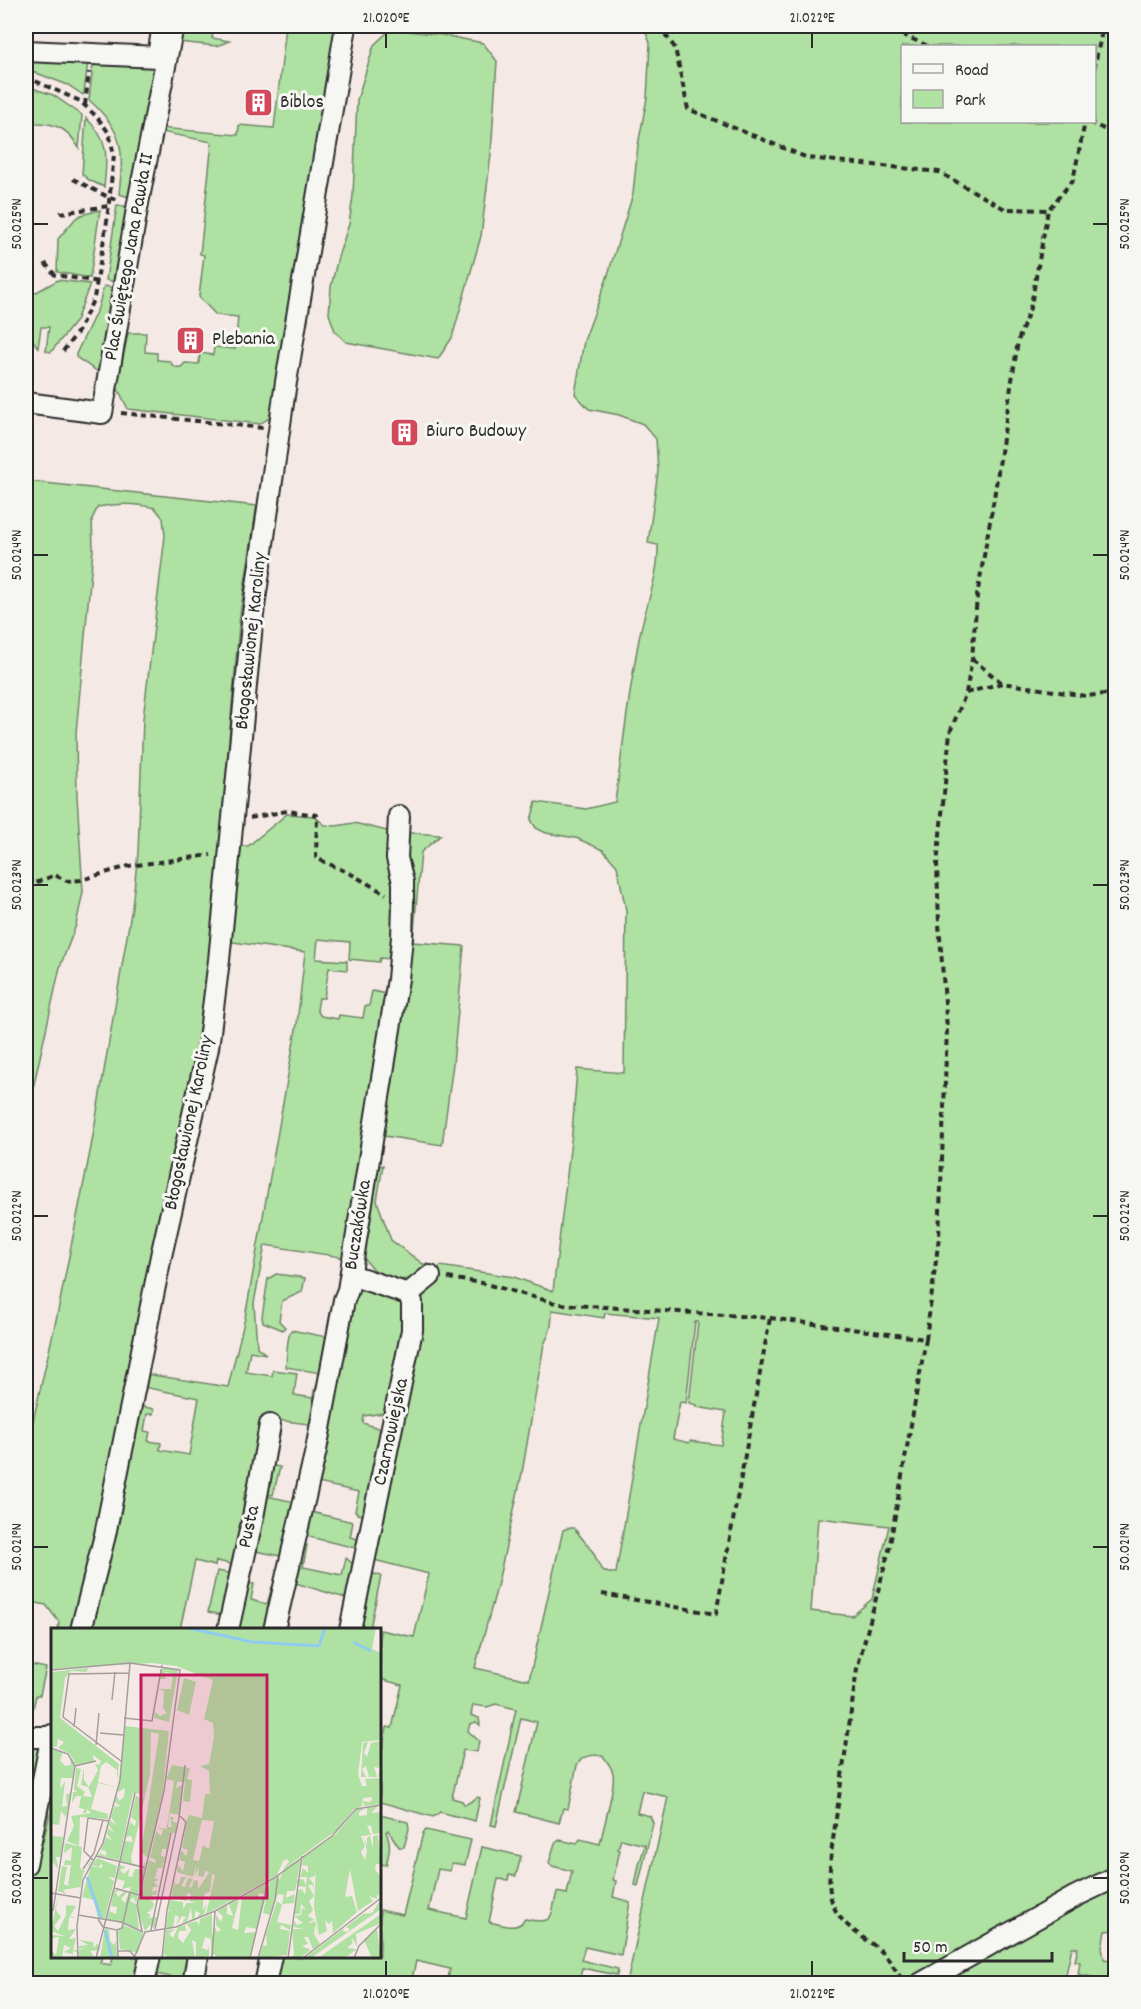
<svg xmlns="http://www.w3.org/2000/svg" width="1141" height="2009" font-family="Dekko,sans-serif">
  <rect width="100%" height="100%" fill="#f5e9e5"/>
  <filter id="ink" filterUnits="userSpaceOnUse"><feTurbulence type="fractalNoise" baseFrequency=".0167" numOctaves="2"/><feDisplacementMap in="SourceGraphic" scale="12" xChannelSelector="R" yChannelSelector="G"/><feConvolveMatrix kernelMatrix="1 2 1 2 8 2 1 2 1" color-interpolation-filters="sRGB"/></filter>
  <g filter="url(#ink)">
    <!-- green -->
    <g fill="#afe1a2" stroke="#6d8666" stroke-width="1.5" fill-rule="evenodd">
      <path d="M163,26H167L132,198L119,194C124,150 124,131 89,100L94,54L158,57Z"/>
      <path d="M181,26L214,27L212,38L229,41L217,46L178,42Z"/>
      <path d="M286,26H335L270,417L260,424L128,409L117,387L128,333H146L145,352L157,353V360L170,361C172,367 176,368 181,367L185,363L199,364L200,353L213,355L214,347L235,349L238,317L216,315L199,297L204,255L200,254L212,142L161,132V128L238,135L239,125L274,128Z"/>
      <path d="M643,26H1115V1871L1056,1901L908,1983H627L668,1797L642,1791L637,1813L650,1816L653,1823L638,1886L635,1885L639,1865L645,1845L621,1839L618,1849L620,1850L613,1880L616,1881L613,1897L630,1902L621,1955L585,1947L581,1960L618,1969L617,1975L582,1968L579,1981L587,1983H447L450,1969L416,1961L411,1983L270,1984L276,1957L380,1956V1910L403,1915L423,1833L426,1830L471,1840L465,1865L452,1863L450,1871L438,1869L429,1910L466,1918L482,1847L521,1856L516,1876L509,1875L508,1880L498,1879L489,1922C502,1924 517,1932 525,1919C555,1925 550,1918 557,1892L567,1894L572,1871L552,1866L549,1863L555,1843L560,1840L577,1844L580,1839L600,1844C603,1828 616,1786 613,1773C611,1766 607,1761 603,1756C592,1754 582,1755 577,1765L568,1809L563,1808L559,1823L516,1812L537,1722L521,1718L496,1826L491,1825L516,1709L496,1704L487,1707L473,1705L471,1715L479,1718L480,1725L476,1722L470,1724L468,1731L479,1741L477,1752L463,1750L452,1798L462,1801L465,1805L478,1797L480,1798L475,1821L440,1812L433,1817L380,1802V1760L387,1727L392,1728L402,1685L380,1679V1630L414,1637L429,1574L370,1559L419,1304L440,1266L514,1277L553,1291L572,1133L577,1069L624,1073L626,910L617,866L603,850L576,838L546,833L536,828L531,820L536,802L586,809L615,802C623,746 629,689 640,634C646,604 659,575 658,545L648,543L658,471L656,439L643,424L619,415L589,409L575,394L584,341L606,281L633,194L638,145L647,98L650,43ZM902,46H1094V122H902ZM552,1310L604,1318L605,1313L659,1318L616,1573H608L601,1569L593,1552L574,1528H568L563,1530L529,1680L475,1668L497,1587L522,1473L544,1344C551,1333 552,1323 552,1310ZM695,1322H698L689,1403L697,1405V1407L726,1412L721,1445L690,1441L689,1443L673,1439L680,1402L686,1403ZM818,1518L889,1526L872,1599L852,1616L811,1611Z"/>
      <path d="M391,29L442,35L483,43L497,61L491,154L481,236L452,338L438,359L346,342L335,331L329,314L331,287L338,257L349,224L353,196L357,100L374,45Z"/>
      <path d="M33,51L89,53L84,93L83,95L68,85L31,71Z"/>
      <path d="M26,86L53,95L82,115L79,148C69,130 57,123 36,123L26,114Z"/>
      <path d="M86,118C110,140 107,158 104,187L89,180L82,174Z"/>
      <path d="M117,205L130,207L116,282L106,280Z"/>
      <path d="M100,210L90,278L57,272L58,239L75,219L81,215Z"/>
      <path d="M58,280L90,284L76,321L51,352L46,351L49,327H41L38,348L26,330V313L31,295Z"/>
      <path d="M104,286L115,288L98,372L76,357V354L98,308Z"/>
      <path d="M26,481L257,506L240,614L202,1051L77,1629H58L59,1622L46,1605L26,1601V1452L58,1311L91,1147L132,907L138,853L143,719L165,536L163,518L155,508C136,503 118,503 98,507L92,519L93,550L76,733L77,796L83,892L76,925L60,967L26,1120Z"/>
      <path d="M287,814L314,816L325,825L336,826L354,823L387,831L441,835L421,852L413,942L464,946L453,1064L442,1145L378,1135L405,955L411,874L404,870L396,907L391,959L380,958L379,962L349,959L350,942L318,939L316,959L347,961V970L329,968L324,998H319L317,1010L321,1016L338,1019L339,1015L363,1018L365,1006H369L372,991L387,994L347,1258L265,1245L254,1303L257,1347L266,1354L250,1351L246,1372L272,1376L273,1370L297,1373L294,1395L313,1398L314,1390L322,1395L316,1425L277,1420L254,1488L245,1492L243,1501L248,1516L226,1616L208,1612L217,1571L229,1573L231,1564L216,1561L215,1566L195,1561L180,1629L88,1630L135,1405L154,1409L153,1414H147L144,1431L150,1432L148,1441L161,1443L160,1450L189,1455L199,1398L138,1386L140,1373L228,1387L245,1318L297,1024L305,952L233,942L226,943L234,875L240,846H248Z"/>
      <path d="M383,1165L377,1201L391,1240L423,1264H428C412,1292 373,1279 362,1254L372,1168Z"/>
      <path d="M276,1274L305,1278L302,1292L282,1301L279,1321L285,1327L283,1330L263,1322L262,1317L268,1279Z"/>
      <path d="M357,1291C374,1291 393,1294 406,1307L391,1410L384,1413L364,1416L363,1423L381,1429L384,1433L368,1519L363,1518V1515L357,1514V1512L355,1511L359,1492L313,1482L348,1301Z"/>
      <path d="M291,1330L327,1337L320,1373L286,1367C287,1354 286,1341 291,1330Z"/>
      <path d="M268,1465L280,1467L273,1495L266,1494V1496L300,1503L286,1557L255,1551L248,1583L254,1584L251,1600L267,1604L272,1587L279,1589L269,1629L232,1630Z"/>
      <path d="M311,1512L353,1522L350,1537L361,1540L360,1547L356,1548L301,1535Z"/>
      <path d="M299,1543L307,1545L303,1567L342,1575L346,1558L355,1566L351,1594L345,1598L292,1582Z"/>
      <path d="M375,1574L381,1576L370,1628L377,1629L355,1630L366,1577Z"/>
      <path d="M32,1665L46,1668L40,1695H36L33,1709L26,1707L27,1695L26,1694Z"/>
      <path d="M26,1742L36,1745L40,1752L26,1838Z"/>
      <path d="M52,1791V1956L102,1957L100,1963L111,1965L113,1957H144L139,1983L26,1984V1882L30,1862L40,1853L49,1817L48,1809Z"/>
      <path d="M380,1815L408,1822L409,1829L404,1847H399L388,1830L386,1832C392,1844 389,1853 386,1865L380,1864Z"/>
      <path d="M1115,1882V1930L1105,1931L1102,1947L1104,1959L1115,1961V1982L1078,1974L1080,1962L1075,1961L1078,1948L1072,1947L1064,1983L934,1984Z"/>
      <path d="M156,1957H194L189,1981L151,1973Z"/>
    </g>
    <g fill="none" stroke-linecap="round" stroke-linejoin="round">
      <defs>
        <g id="minor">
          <path d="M26,51L158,57L161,37"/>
          <path d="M26,403L102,413L138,203L173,26"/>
          <path d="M408,1294L430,1276"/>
          <path d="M81,1630L105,1535L161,1256L208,1048L219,960L253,614L286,382L346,26"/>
          <path d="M228,1630L253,1517L270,1425"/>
          <path d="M274,1630L316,1450L344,1300L348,1290L398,979L402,937L403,904V882L397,858L399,816"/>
          <path d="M350,1630L412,1330V1302L408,1294L351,1275"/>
          <path d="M26,1737H52"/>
          <path d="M26,1864L52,1735"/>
          <path d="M144,1984L150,1956"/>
          <path d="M193,1984L198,1956"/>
          <path d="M265,1984L271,1956"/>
          <path d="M920,1984L1076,1896L1116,1877"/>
        </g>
      </defs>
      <!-- minor casing -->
      <use href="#minor" stroke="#2b2b2b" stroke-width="24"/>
      <!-- path -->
      <g stroke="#2b2b2b" stroke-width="4" stroke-dasharray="6 4.5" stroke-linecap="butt">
        <path d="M659,26L675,48L688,109L808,158L939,172L1005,209L1048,210"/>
        <path d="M883,26L928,46"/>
        <path d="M1094,69L1103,26"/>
        <path d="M26,77L80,101L97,117L109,133L114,155L107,221L94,298L79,330L61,354"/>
        <path d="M85,105L89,72"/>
        <path d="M1089,122L1116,135"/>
        <path d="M73,179L110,198L120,200"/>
        <path d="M60,213L109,206"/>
        <path d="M45,263L55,275L99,282"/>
        <path d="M121,413L263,428"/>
        <path d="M972,659L1002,683"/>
        <path d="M966,693L1002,683L1086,696L1116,693"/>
        <path d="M250,818L287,811L317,815L316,858L353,875L386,894"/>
        <path d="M26,884L38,882L55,875L67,881L81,880L129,866L211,855"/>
        <path d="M448,1278L482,1283L559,1304L770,1318L926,1339L889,1550L857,1669L831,1854C830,1870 827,1889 833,1905C842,1927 863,1936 880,1950C889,1959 896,1970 902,1980"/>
        <path d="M926,1339L939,1237L947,1029L939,924L937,865L950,732L966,693L972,659L977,596L994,498L1018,341L1031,305L1048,210L1073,180L1085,122"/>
        <path d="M602,1594L716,1614L770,1318"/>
      </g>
      <!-- minor -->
      <use href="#minor" stroke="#f6f6f2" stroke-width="20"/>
    </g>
  </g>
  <!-- ticks -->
  <path fill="none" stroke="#2b2b2b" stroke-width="2" d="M386,33V48M812,33V48M33,224H48M1093,224H1108M33,555H48M1093,555H1108M33,885H48M1093,885H1108M33,1216H48M1093,1216H1108M33,1547H48M1093,1547H1108M33,1878H48M1093,1878H1108M386,1961V1976M812,1961V1976"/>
  <!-- icons -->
  <defs>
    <symbol id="building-square" viewBox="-11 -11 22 22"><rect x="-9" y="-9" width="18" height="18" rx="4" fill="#d1495b" stroke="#f6f6f2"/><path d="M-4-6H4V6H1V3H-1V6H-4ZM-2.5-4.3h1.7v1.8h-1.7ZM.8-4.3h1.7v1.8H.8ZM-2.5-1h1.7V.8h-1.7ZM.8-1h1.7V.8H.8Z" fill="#fff"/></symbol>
  </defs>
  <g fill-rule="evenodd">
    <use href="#building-square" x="242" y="86" width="33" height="33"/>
    <use href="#building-square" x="174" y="324" width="33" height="33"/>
    <use href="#building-square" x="388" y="416" width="33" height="33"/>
  </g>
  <g text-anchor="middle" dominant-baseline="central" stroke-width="6" stroke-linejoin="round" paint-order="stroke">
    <!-- poi labels -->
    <g font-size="20" fill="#2b2b2b" stroke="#f6f6f2" text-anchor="start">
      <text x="280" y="103">Biblos</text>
      <text x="212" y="340">Plebania</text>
      <text x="426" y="432">Biuro Budowy</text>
    </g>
    <!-- street labels -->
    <g font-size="20" fill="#2b2b2b" stroke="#f6f6f2">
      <text transform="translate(130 257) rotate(-80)">Plac Świętego Jana Pawła II</text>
      <text transform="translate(252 641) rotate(-84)">Błogosławionej Karoliny</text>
      <text transform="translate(190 1123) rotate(-78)">Błogosławionej Karoliny</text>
      <text transform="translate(359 1225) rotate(-81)">Buczakówka</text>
      <text transform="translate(392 1432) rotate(-78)">Czarnowiejska</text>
      <text transform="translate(250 1527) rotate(-78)">Pusta</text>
    </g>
  </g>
  <!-- overview -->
  <g transform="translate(51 1628)">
    <rect width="330" height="330" fill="#f5e9e5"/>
    <path d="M0,0H325L321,21L330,25V112L311,114L307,146L311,158H316L314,151L330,150V176L313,178L312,173L320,174L321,169L312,170L311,178L303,181L286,202L231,242L238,234L236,231L232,233L226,247L155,286L164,247L161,246L159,264H154L158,266L154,265L152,274V282L156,276L153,286L145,291L149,285L144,283V292L138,294L141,291L140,279L136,294L131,295L135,289L131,288L125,298L128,289L124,287L122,299L115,300L117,283H121L117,282L119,272L132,274V281L136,275H145L138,273L140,266L136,265V273L120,270L124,251V256H128L130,249H125H135L130,258L134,259L137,250L142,251L138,259H141L143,252L147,253V261L158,245L155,242L152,249L147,248L148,238L144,249L145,236L142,249L126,244L127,237L132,243L134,234L128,232L130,222L135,228L137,222L131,220L136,192L138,187L151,190L154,166H159L158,143L149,138L158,136L163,109L162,95L153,91L162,52L125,38L101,35L0,41ZM151,192L163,193L158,221L152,217L148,233L142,232ZM115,39L127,42L118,94L103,90L104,84L109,88L116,85L112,80L113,63L107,61H120L122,46L114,44L115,51H109L111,41ZM38,40L35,44L20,43L14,50L9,90L68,136L66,154V142L55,134L50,138L47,154L65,159L47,155L40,181L57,186V191L29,189L28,218L16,213L23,198L20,188L40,185L36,181L35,185H31L34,181L28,180L30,168H25L21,175L22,164H26L23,162L25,140L30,141L26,158L34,164L32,168L41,169L37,159L30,157L33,139V152L38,159L47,142L44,136L48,137L50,133L42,127L43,134L25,137L19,126L7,120L13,114L7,111L6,119H0V44ZM133,50L145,54L138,87L126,82ZM74,98L118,103L112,163L97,230L90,224L108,106L100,104L99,146L80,230L81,235L92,238L95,232L94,238L90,239L69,234L74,213L82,214L80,208L75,209L79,194L84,198L85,193L80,189L85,167L91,172L92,166L82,165L68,232L47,228L49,225L55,228V223L50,222L55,209L61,212L56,206L57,200L63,205L58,197L59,192L65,197L60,189L64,176L65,179L69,178L64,174L66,167L68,173L73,169L74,160L67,164ZM330,113V147L327,149L329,140L323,139L326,149H318L315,138L311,141L315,149H310L312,115L317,114L313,125L316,129L320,115ZM1,121L12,124L9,132L14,138L20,137L19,130L23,137L22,150H10L9,160L14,154L11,179L16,178L15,167L20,164L15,189L10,183L8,197L0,196ZM121,137L139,140L136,151L141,152L139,174L132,173L134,154H126L125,160L131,157L128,187L119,185L117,199H121L119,189H123L121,193L126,195L125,205H119L115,226V221H111L110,228L114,229L111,240H107L104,250L108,252L103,254L107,259H102L101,264L106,262L105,267H101L103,273L99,271L103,276L101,282L98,278L100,283L96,284L100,288L96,290L106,289L103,300L99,297L94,303L86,281L98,232L105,235L104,231L99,230L105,203L110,208L112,202L105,199L115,201L117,193L123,153L115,151ZM327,178L320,185L330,184V179V205L322,206L320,198L316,197L320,207L310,208L314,218L310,224L314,232L316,223L313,209L316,217V210L319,208L322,220V208L327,207L330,236H325L324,242L330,249V268L327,266L326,270L324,262L326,271L318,268L322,273L307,283L299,241L294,269L301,268L306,284L282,305L281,293L278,296L274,292L276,303L268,307L263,279L265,239L264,248L258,250L263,256L262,262V257H257L263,268L258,273L262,282L257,288L264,292L259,293V295L264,293L267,307L264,297L263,306L269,316L262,321L257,309H253L257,316L251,318L260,322L249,330H238L243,327L241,301H253L242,299L243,293L246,297L252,295L243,288L250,287L251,280L255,282L250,276L249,286H243L247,262L251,261L254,267L255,259L247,258L246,254L244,263H236L235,270L244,266L243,275L231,276L233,267L227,266L219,287L212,285L219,253L226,249L228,252L234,240L250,230L246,252L252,251L255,257L256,249H249L252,240L257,245V238L251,237L252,229L285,206L306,181H313L308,184V188L316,187V179ZM0,208L12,209L10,229H5L7,241L2,234L0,245ZM14,215L31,219L29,240L34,243L40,232V234L32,246L28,267L29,259L12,262L15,266L7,263L11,238L16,239L13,256L17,258L20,237H13L14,232L20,233L21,219L13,225ZM46,230L66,238L64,250L57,249L63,253L54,290H47L43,272L31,269L40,238L51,240V235L48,239L41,237ZM69,237L75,239L69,242L73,246L79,240L77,248L81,249L84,241H94L85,275L82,269L79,273L85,276L88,301L56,291L58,283L65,286L66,279L60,278L63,262H69L65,264L67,269L72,264H76L70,271L74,275L80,259L71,261L74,253L66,251L64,260ZM216,255V267L208,265L207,270L215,269L206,301L195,299L193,305L205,304L198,330H167L163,326L160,330V311L154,309L151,320L156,322L158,319V328L145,330V314L141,312L144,330H117L114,326L112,329L115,302L124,301L118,306L122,310L127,299L134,297L135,303H128L127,310L132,315L140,302L136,296L146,293L148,298L149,291L161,286V309L164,298L166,304L170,302L165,297V287L170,294L172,288L166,283L176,277V286L182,288L178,276L188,271L181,300L187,302L191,269ZM7,267L5,282L10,289L3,298L7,303L15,287V277L25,278L19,288L26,290L18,289L17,302L25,301L18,311L25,310L22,322H25L27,325L22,323L21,330V326L13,324L20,320L13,317L11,330H0L1,323L5,327L8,309L1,310L0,322V307L14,308L0,303ZM330,271V281L260,330H254L293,300L292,303L296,304L299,301L295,299L312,286L321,285ZM226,273L231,277L226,294L240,297L239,302L230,297L229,301L239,303L236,327L208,330L212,317L216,318L215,306ZM330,286V295L305,306L306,319L302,311L300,312L302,315L296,320L305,321L303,326L304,322L294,330H267ZM72,297L92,305L87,325L69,321L67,304ZM54,300L58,302L59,313L63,317L65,313L66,330H49ZM326,301L330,330H321L313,312ZM28,312L42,314L43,320L46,315L49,322L39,323L44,330H28V322L35,319L28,321V318L37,317Z" fill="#afe1a2" fill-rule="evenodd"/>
    <path fill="none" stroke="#90cbf0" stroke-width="3" d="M137,0L201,14L268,18M302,14L320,23M268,18L274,0M36,249L50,290M54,302L61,330"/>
    <path fill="none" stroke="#a49d9b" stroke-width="1.5" d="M0,42L79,35L129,42L113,163L86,277L91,303M61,72L64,44M73,90L101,93L111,37M23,99L25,80M49,105L72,107M45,117L48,85M0,120L17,126L24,138L2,283M70,133L12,89L18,46L78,45M24,138L45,133M45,228L95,240M42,232L33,223L37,190L58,193M32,241L43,225L52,192M63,260L84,165M0,265L30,270M27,287L70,294L92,304M47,291L52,299L66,302L67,330M104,301L128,190L134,137M66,302L71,300L79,264M100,302L120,205M67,323H79L84,329M27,330L26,298L32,252L52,215L69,152L79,35M45,330L63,260L88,267M83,330L94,304L125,299L164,283L223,250L281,208L305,181L330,177M111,330L116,282L135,194L129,188M161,330L164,284M199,330L217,253M207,330L224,272L227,248M237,330L251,228M252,330L330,270M303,330L308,318L330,296"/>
    <path fill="#c2185b" fill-opacity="0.15" stroke="#c2185b" stroke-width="3" d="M90,47H216V270H90Z"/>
    <rect width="330" height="330" fill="none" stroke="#2b2b2b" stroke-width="3"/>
  </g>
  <!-- margin -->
  <rect width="1141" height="2009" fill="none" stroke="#f6f6f2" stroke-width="66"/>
  <!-- legend -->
  <rect x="901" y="45" width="195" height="78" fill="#f6f6f2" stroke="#a5a5a2" stroke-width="1.5"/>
  <rect x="913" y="64" width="30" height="9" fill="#f6f6f2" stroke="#a5a5a2" stroke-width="1.5"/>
  <text x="955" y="75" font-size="18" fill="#2b2b2b">Road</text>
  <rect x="913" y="90" width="30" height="18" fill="#afe1a2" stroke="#a5a5a2" stroke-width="1.5"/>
  <text x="955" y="105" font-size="18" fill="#2b2b2b">Park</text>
  <!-- scale -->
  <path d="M904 1952v9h148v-9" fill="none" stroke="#2b2b2b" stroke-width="3"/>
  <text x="913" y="1952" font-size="18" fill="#2b2b2b" stroke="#f6f6f2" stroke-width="4.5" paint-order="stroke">50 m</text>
  <rect x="33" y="33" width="1075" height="1943" fill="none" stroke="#2b2b2b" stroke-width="2"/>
  <g font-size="15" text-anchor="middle" fill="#2b2b2b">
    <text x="386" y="22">21.020°E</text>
    <text x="812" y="22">21.022°E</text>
    <text transform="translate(16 224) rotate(-90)" y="5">50.025°N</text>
    <text transform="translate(1124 224) rotate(-90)" y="5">50.025°N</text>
    <text transform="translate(16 555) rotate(-90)" y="5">50.024°N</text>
    <text transform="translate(1124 555) rotate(-90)" y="5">50.024°N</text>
    <text transform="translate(16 885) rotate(-90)" y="5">50.023°N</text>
    <text transform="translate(1124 885) rotate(-90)" y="5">50.023°N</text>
    <text transform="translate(16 1216) rotate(-90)" y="5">50.022°N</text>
    <text transform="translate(1124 1216) rotate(-90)" y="5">50.022°N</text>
    <text transform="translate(16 1547) rotate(-90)" y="5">50.021°N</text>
    <text transform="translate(1124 1547) rotate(-90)" y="5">50.021°N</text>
    <text transform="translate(16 1878) rotate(-90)" y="5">50.020°N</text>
    <text transform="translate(1124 1878) rotate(-90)" y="5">50.020°N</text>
    <text x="386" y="1998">21.020°E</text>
    <text x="812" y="1998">21.022°E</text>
  </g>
</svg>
